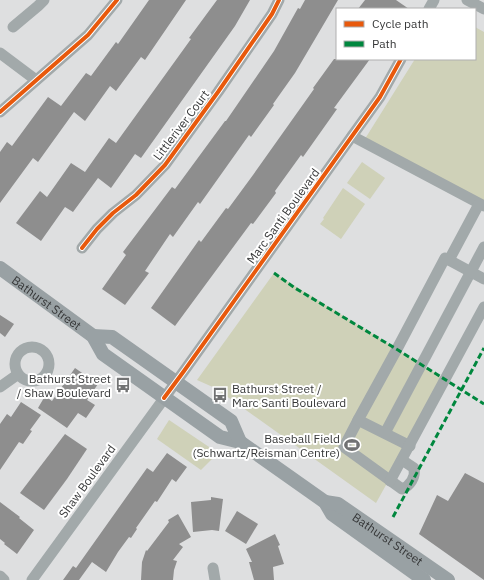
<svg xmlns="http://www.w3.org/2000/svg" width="484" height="580" font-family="'IBM Plex Sans',sans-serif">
  <rect width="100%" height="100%" fill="#dedfe0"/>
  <!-- green -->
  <g fill="#cfd1b8">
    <path d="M475,27L484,32V203L363,142L415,59H475Z"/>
    <path d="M362,162L385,178L370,199L347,183Z"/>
    <path d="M343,188L365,204L341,239L320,224L324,219L323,218Z"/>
    <path d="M274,273L445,379L376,503L215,388L197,380Z"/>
    <path d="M169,420L218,453L201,470L157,439Z"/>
  </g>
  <!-- building -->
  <g fill="#8e8e8e">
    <path d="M149,0H186L145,60L141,57L116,91L110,86L85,121L74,112L38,162L33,158L0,203V152L7,142L12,146L48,97L61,106L86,73L91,76L116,42L118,44Z"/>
    <path d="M217,0H250L235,26L141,158L135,154L111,188L98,178L73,212L65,207L41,241L16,223L40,191L47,197L71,163L85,172L109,138L116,143L191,39L189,38Z"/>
    <path d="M305,0H338L295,73L273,104L274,105L251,137L249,135L200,204L198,202L173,237L170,234L145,271L149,273L125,305L102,289L126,255L123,252L172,187L175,189L225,121H226L274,51L298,8L300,9Z"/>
    <path d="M365,0H396L409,9H358Z"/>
    <path d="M334,59H370L334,108L337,109L303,157L301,155L275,191L276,193L253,224L251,223L175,326L151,308L199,240L201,242L226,208L228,209L253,175L314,89L313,88Z"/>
    <path d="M0,315L14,324L5,337L0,333Z"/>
    <path d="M75,368L98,384L87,400L95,405L86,418L78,413L67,428L38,408L45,396L52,401Z"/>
    <path d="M21,402L41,415L30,430L32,431L23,444L19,442L0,470V424L7,414L11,417Z"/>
    <path d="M65,434L87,449L67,479L44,510L20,493Z"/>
    <path d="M167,453L187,467L176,482L172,479L157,502L155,501L136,528L137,529L131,538L129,537L118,552L106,572L92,562L79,580H63L73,566L76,568L147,468L153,472Z"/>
    <path d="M465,473L484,483V580L419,534L437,495L448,501Z"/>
    <path d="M211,497L223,499L219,531L212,530L193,532L191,502L211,500Z"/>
    <path d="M0,502L20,517L19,518L34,530L17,554L4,544L5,543L0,539Z"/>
    <path d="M237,511L258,524L246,544L225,531Z"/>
    <path d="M178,514L191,537L179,544L183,547L173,560L177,561L174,570L173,580H141L142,562L146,550L147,551L169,522L168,520Z"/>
    <path d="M275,534L280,545L278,546L284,564L273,567L274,580H254L249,562H252L246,549Z"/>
  </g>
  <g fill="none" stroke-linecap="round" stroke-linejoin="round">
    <!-- minor -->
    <g stroke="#a2a9aa" stroke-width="11">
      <path d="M467,0L484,9"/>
      <path d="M429,9L434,0"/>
      <path d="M13,27L38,6L44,0"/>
      <path d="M0,53L36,80"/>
      <path d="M0,112L88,35L117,0"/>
      <path d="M352,136L484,206"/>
      <path d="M82,248L97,229L113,213L136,195L165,165L218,92L272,14L279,0"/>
      <path d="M449,260L479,204"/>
      <circle cx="32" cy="364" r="17"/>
      <path d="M0,387L17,375"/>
      <path d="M358,420L344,447L402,489C410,486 416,477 414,468L402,460"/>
      <path d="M385,433L484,247"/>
      <path d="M410,446L358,420L397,349L445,258L484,279"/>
      <path d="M390,481L484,307"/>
      <path d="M213,568L215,580"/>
      <path d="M0,576L4,580"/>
      <path d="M32,580L184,371L352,136L380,97L401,59"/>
    </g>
    <!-- major -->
    <g stroke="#99a1a4" stroke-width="14">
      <path id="s1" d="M0,268L93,336L103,354L220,437L240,442L325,502L332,514L424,580"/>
      <path d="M93,336L112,337L231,421L240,442"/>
      <path id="s2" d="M325,502L338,504L448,580"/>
    </g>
    <!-- quiet -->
    <g stroke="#00873e" stroke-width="3" stroke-dasharray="6 3" stroke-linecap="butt">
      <path d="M274,273L295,288L398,350L484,404"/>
      <path d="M393,517L484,348"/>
    </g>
    <defs>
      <g id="cycleway">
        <path d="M0,112L88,35L117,0"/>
        <path d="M82,248L97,229L113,213L136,195L165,165L218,92L272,14L279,0"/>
        <path d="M164,398L184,371L380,97L401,59"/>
      </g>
    </defs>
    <!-- cycleway casing -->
    <use href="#cycleway" stroke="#fff" stroke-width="6"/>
    <!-- cycleway -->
    <use href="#cycleway" stroke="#e8590c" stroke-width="4"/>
  </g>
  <!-- icons -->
  <defs>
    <symbol id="bus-bare" viewBox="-9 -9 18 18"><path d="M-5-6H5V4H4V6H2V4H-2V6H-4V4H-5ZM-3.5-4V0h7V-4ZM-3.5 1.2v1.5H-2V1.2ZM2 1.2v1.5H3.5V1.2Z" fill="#717273" stroke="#fff" stroke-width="2.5" paint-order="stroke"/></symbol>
    <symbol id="stadium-bare" viewBox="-9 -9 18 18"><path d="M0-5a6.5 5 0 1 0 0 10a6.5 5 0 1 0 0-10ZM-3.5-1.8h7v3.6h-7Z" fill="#717273" stroke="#fff" stroke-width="2.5" paint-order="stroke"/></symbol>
  </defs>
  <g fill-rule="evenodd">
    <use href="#bus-bare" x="112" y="374" width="22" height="22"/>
    <use href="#bus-bare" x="209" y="384" width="22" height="22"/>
    <use href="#stadium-bare" x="341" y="434" width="22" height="22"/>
  </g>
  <g text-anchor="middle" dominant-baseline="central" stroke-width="4" stroke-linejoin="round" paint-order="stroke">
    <!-- street labels -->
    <g font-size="12" fill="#363738" stroke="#fff">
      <text transform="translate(181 125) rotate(-53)">Littleriver Court</text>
      <text transform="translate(283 216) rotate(-54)">Marc Santi Boulevard</text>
      <text stroke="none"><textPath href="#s1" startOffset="58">Bathurst Street</textPath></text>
      <text transform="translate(87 481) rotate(-54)">Shaw Boulevard</text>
      <text stroke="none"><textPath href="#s2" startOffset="74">Bathurst Street</textPath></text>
    </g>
    <!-- poi labels -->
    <g font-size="12" fill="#363738" stroke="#fff" text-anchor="end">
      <text x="111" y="378">Bathurst Street<tspan x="111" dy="14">/ Shaw Boulevard</tspan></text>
      <text x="232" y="388" text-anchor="start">Bathurst Street /<tspan x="232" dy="14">Marc Santi Boulevard</tspan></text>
      <text x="340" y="438">Baseball Field<tspan x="340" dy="14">(Schwartz/Reisman Centre)</tspan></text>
    </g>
  </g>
  <!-- legend -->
  <rect x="336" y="8" width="140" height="52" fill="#ffffff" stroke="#afafaf"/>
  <rect x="344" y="21" width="20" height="6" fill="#e8590c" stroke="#afafaf"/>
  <text x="372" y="28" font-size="12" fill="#363738">Cycle path</text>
  <rect x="344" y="41" width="20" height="6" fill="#00873e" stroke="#afafaf"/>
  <text x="372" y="48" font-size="12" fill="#363738">Path</text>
</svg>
